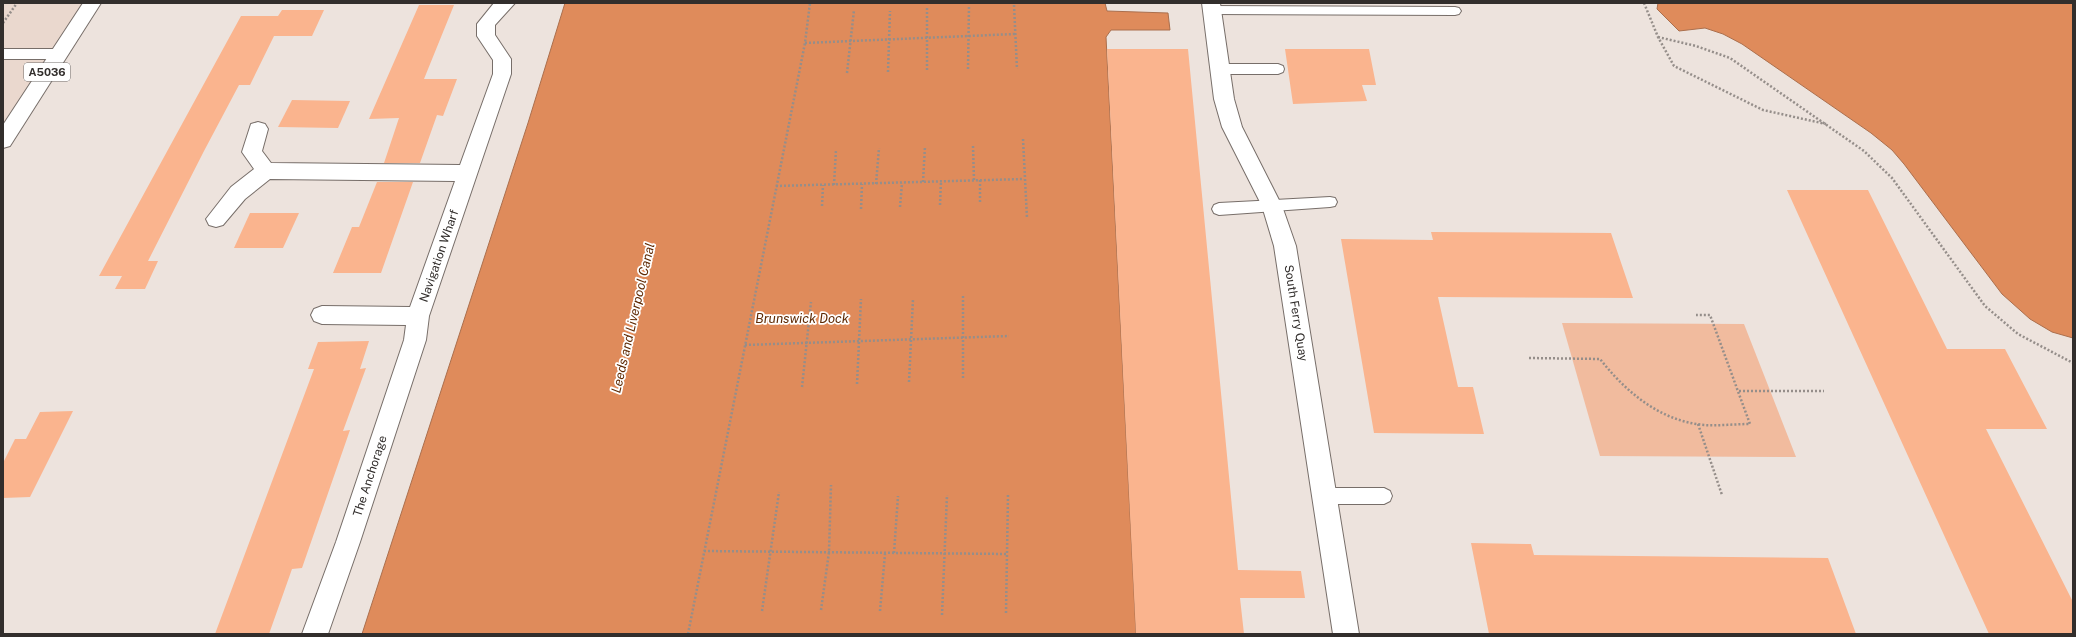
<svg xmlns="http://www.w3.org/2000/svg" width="2076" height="637" font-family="'Public Sans',sans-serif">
  <rect width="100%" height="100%" fill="#ede3dd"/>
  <!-- built -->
  <path fill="#ead8ce" d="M3,3H92L3,141Z"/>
  <!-- green -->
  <path fill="#f1bb9e" d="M1562,323L1744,324L1796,457L1600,456Z"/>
  <!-- water -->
  <g fill="#df8b5b" stroke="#ab6f4d">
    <path d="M565,3H1105L1107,11L1168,13L1170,30H1111L1106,37L1136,634H362L528,123Z"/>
    <path d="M1658,3H2073V338L2052,332L2030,319L2002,294L1904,164L1892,150L1871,133L1742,44L1723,34L1705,28L1679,31L1657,9Z"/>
  </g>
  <!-- building -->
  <g fill="#fab48e">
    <path d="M419,5H454L424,79H457L443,116L437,115L420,163H384L399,118L369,119Z"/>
    <path d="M282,10H324L312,36H274L250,85H239L204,151L148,261H158L145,289H115L122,276H99L241,16H278Z"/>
    <path d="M1107,49H1188L1238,570L1301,571L1305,598H1240L1244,634H1136Z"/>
    <path d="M1285,49H1369L1376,85H1362L1367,101L1293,104Z"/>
    <path d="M292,100L350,101L338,128L278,127Z"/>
    <path d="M377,182H413L381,273H333L352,227H359Z"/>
    <path d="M1787,190H1868L1947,349H2005L2047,429H1986L2073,602V634H1989Z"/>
    <path d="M250,213H299L283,248H234Z"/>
    <path d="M1431,232L1611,233L1633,298L1438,297L1458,387H1473L1484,434L1374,433L1341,239L1433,240Z"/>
    <path d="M369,341L360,369L366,368L343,431L350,430L302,568L292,569L269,634H215L314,369H308L318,342Z"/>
    <path d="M73,411L30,497L3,498V463L15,439H26L40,412Z"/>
    <path d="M1471,543L1531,544L1534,555L1828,558L1856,634H1489Z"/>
  </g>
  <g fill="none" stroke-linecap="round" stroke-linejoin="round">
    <defs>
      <g id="lane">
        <path d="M1212,6L1455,7L1459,8L1461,11L1459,14L1455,15L1212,14L1208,13L1206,10L1208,7Z"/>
        <path d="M3,49H58L63,51L64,54L63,57L58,59H3Z"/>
        <path d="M1220,64H1278L1283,66L1284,69L1283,72L1278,74H1220L1215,72L1214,69L1215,66Z"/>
        <path d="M1330,197L1335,198L1337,202L1335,206L1330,207L1219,215L1214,213L1212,209L1214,205L1219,203Z"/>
        <path d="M1324,488H1384L1390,491L1392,496L1390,501L1384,504H1324L1318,501L1316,496L1318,491Z"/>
      </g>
      <g id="street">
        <path d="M494,3H515L495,25V35L511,59V74L429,316L426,340L360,542L328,634H302L336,542L404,340L406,325L322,324L314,321L311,315L314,309L322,306L410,307L455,181L270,179L245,199L223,225L216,227L209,225L206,219L231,187L254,169L242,152L251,124L258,122L265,124L268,129L262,151L271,163L460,165L493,74V60L477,36V24Z"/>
        <path d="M1202,3H1220L1234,99L1242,127L1282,206L1296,246L1359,634H1333L1274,246L1262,206L1222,127L1214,99Z"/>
      </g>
      <path id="primary" d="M83,3H101L10,146L3,148V125Z"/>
    </defs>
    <!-- lane casing -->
    <use href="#lane" stroke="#776e69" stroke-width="2"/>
    <!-- street casing -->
    <use href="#street" stroke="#776e69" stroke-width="2"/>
    <!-- primary casing -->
    <use href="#primary" stroke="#776e69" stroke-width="2"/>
    <!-- path -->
    <g stroke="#958e8a" stroke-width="2.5" stroke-dasharray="2 2" stroke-linecap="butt">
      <path d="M1644,3L1658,37L1674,66L1763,110L1826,124"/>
      <path d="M1014,5L1017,69"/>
      <path d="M927,8V71"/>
      <path d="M3,23L17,3"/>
      <path d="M1658,37L1696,46L1730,58L1864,151L1892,178L1985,306L2018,334L2073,363"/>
      <path d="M805,43L1015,34"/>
      <path d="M968,69L969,6"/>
      <path d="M888,72L890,11"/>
      <path d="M847,73L854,10"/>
      <path d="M1023,139L1027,218"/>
      <path d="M973,146L974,180"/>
      <path d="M980,180V204"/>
      <path d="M923,182L925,146"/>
      <path d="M876,184L879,148"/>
      <path d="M834,185L836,150"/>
      <path d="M776,186L1024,179"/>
      <path d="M940,205L941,181"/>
      <path d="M822,206L823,185"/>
      <path d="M900,207L902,183"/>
      <path d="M861,209L862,184"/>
      <path d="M963,296V380"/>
      <path d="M745,345L1009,336"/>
      <path d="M1529,358L1600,359C1626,392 1660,421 1704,425C1719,426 1735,424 1750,424L1710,315H1696"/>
      <path d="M909,382L913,299"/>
      <path d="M857,384L861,299"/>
      <path d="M802,387L811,302"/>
      <path d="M1739,391H1824"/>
      <path d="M1698,424L1722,495"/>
      <path d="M704,551L1007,554"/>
      <path d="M894,553L898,496"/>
      <path d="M821,610L829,552L831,485"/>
      <path d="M762,611L779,492"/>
      <path d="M880,611L885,554H887"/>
      <path d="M1006,613L1008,495"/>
      <path d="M942,615L947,495"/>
      <path d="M688,634L805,43L810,3"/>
    </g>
    <!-- lane -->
    <use href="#lane" fill="#fff" fill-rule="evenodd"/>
    <!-- street -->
    <use href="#street" fill="#fff" fill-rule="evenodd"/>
    <!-- primary -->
    <use href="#primary" fill="#fff" fill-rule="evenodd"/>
  </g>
  <g text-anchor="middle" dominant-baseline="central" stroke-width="3.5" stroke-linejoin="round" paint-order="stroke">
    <!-- shield labels -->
    <rect fill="#fff" stroke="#706d6b" stroke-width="1" x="24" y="63" width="46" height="18" rx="3"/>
    <g font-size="11" font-weight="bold" fill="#322e2c">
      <text x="47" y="72">A5036</text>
    </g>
    <!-- street labels -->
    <g font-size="12" fill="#322e2c" stroke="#fff">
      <text transform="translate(439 256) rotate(-71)">Navigation Wharf</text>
      <text transform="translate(1296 313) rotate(81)">South Ferry Quay</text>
      <text transform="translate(370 476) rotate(-72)">The Anchorage</text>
    </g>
    <!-- water labels -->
    <g font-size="13" font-style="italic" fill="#5f2903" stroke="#fff">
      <text transform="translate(633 318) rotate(-77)">Leeds and Liverpool Canal</text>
      <text x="802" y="318">Brunswick Dock</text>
    </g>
  </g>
  <!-- border -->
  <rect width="2076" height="637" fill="none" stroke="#322e2c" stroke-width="8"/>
</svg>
